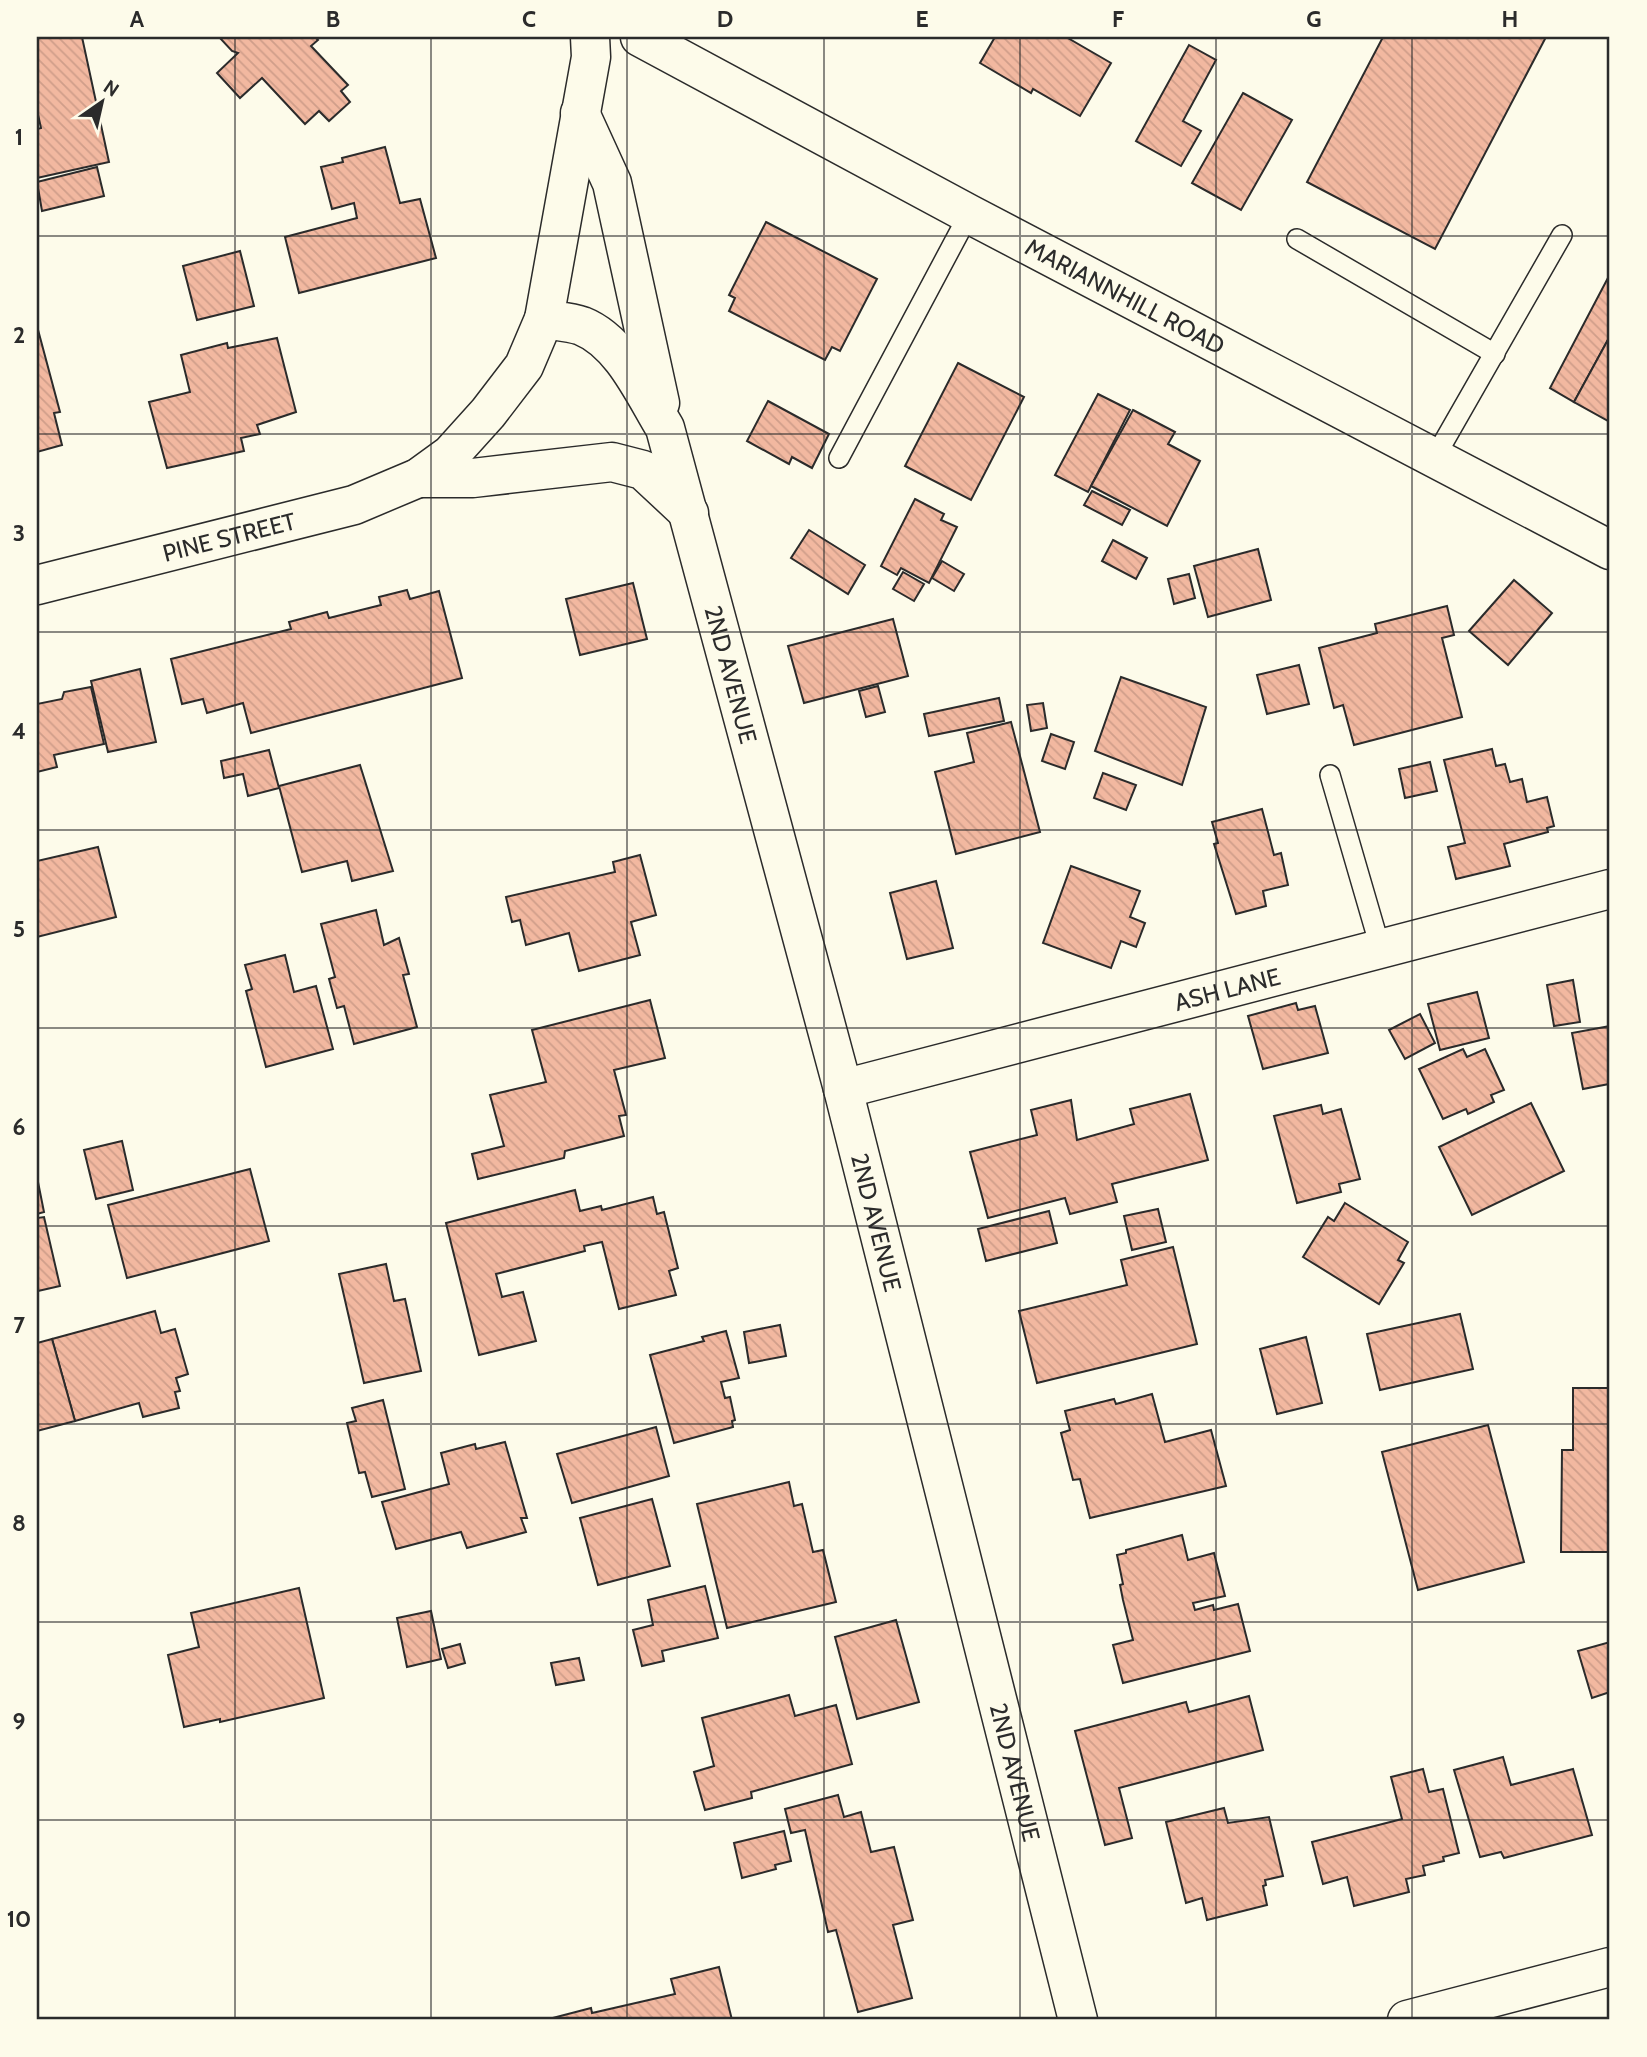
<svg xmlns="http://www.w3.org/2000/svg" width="1647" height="2057" font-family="Cabin,sans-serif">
  <defs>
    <pattern id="building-back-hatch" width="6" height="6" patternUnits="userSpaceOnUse" patternTransform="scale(1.75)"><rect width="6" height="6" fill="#f2b8a0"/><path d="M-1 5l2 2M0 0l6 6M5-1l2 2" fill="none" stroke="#d09e8a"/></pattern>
  </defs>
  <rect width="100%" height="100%" fill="#fdfbea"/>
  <!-- building -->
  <g fill="url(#building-back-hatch)" stroke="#2b2b2b" stroke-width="2">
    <path d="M37,37H82L109,162L37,178V129L41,128L37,110Z"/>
    <path d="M219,37H315L318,40L311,46L348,85L341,91L350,102L329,121L319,111L305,124L262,78L240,98L217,73L238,53L232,51Z"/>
    <path d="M995,37H1066L1111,63L1080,116L1033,89L1031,93L980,63Z"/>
    <path d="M1383,37H1546L1435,249L1307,182Z"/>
    <path d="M1189,45L1216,60L1183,121L1201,131L1181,166L1136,141Z"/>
    <path d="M1243,93L1292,120L1241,210L1192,183Z"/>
    <path d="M385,147L400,203L420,199L436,258L299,293L285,237L357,218L354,203L332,209L321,167L343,162L342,158Z"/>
    <path d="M97,167L104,196L42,211L37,182Z"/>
    <path d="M766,222L877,279L840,351L832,347L825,360L729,311L735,298L729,295Z"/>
    <path d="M240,251L254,306L197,320L183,266Z"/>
    <path d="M1610,274V336L1574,402L1550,388Z"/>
    <path d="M37,326L60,412L54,413L62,445L37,452Z"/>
    <path d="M1610,336V422L1574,402Z"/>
    <path d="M277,338L296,412L257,425L260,434L241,438L244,451L167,468L149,402L190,392L181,355L227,343L228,348Z"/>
    <path d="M958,363L1024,397L971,500L905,466Z"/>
    <path d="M1098,394L1130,410L1088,492L1055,475Z"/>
    <path d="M768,401L829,434L812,468L792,457L789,464L747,441Z"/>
    <path d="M1133,410L1175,432L1168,444L1200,461L1167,526L1091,486Z"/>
    <path d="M1092,491L1130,510L1122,525L1084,505Z"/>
    <path d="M915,499L944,514L941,520L957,527L929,583L901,568L897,575L881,566Z"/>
    <path d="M809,530L865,565L848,594L791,558Z"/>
    <path d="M1113,540L1147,558L1136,579L1102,561Z"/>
    <path d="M1258,549L1271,600L1208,617L1194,566Z"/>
    <path d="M942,561L964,574L954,591L932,578Z"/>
    <path d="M903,572L924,584L914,601L893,589Z"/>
    <path d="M1189,574L1195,598L1174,604L1168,579Z"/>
    <path d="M1514,580L1552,613L1508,665L1469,631Z"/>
    <path d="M633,583L647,639L580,655L566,599Z"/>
    <path d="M407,590L410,599L439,591L462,678L251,733L243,703L207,713L203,699L182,704L171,659L291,629L289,622L327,612L329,618L381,605L379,597Z"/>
    <path d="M1447,606L1454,635L1442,638L1462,717L1354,745L1343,705L1334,708L1319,648L1377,633L1375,624Z"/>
    <path d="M893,619L908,676L804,703L788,646Z"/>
    <path d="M1299,665L1309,704L1267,714L1257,675Z"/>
    <path d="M140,669L156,742L108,752L91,681Z"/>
    <path d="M1121,677L1206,707L1182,785L1095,751Z"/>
    <path d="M878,686L885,712L866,717L859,691Z"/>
    <path d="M91,687L104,744L54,755L57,767L37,772V704L62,699L64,692Z"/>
    <path d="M999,698L1004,721L929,736L924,714Z"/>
    <path d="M1043,703L1047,728L1031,731L1027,705Z"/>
    <path d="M1011,722L1040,832L956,854L935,772L974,762L967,733Z"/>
    <path d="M1051,734L1074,742L1065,769L1042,761Z"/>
    <path d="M1492,749L1496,766L1505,764L1510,782L1522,779L1527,802L1547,797L1554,826L1547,828L1548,832L1504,844L1510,866L1456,879L1448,847L1465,843L1444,760Z"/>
    <path d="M269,750L279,788L248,796L243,774L224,778L221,761Z"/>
    <path d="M1430,762L1437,791L1405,798L1399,769Z"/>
    <path d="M360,765L393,871L352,881L347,861L302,872L279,786Z"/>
    <path d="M1103,773L1136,785L1126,810L1094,798Z"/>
    <path d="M1262,809L1274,855L1281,853L1288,885L1263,891L1266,906L1236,914L1214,844L1218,843L1212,822Z"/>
    <path d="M98,847L116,917L37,937V861Z"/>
    <path d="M640,855L656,915L631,922L640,955L579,971L569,933L526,945L520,920L512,922L506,897L615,872L613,862Z"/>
    <path d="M1071,866L1140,891L1130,917L1145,923L1136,947L1121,941L1111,968L1043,943Z"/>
    <path d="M936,881L953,948L907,959L890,893Z"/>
    <path d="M376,910L384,945L399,938L409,974L403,975L417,1027L354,1044L344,1006L337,1008L329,979L335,977L321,924Z"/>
    <path d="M285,955L294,992L316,986L333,1049L266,1067L246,991L252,989L245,965Z"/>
    <path d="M1573,980L1580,1022L1554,1026L1547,985Z"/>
    <path d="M1477,992L1489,1038L1440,1050L1428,1004Z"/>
    <path d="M650,1000L665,1058L614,1070L626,1115L619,1116L624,1136L565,1151L564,1158L478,1179L472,1154L504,1146L490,1095L546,1082L532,1030Z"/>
    <path d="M1296,1003L1298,1010L1315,1006L1328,1053L1263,1069L1248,1016Z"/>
    <path d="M1420,1014L1435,1043L1405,1059L1389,1030Z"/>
    <path d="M1610,1026V1093L1609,1084L1583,1089L1572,1033Z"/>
    <path d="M1463,1049L1467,1057L1485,1049L1504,1090L1491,1095L1494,1102L1468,1114L1466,1109L1443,1119L1419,1069Z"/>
    <path d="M1190,1094L1208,1160L1112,1184L1117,1202L1070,1214L1065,1198L988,1218L970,1152L1037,1135L1031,1110L1071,1100L1077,1140L1134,1124L1130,1109Z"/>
    <path d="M1531,1103L1564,1171L1472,1215L1439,1147Z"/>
    <path d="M1321,1105L1323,1114L1341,1109L1360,1179L1339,1184L1341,1192L1297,1203L1274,1116Z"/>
    <path d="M122,1141L133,1190L96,1199L84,1150Z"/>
    <path d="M250,1169L269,1241L127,1278L108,1205Z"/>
    <path d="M37,1177L44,1212L37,1214Z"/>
    <path d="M575,1190L580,1211L601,1206L602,1210L653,1197L657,1214L664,1212L678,1268L669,1271L676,1295L619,1309L602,1242L584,1246L585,1251L496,1274L502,1297L523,1292L536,1341L479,1355L446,1223Z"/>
    <path d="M1345,1203L1408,1242L1398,1260L1404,1263L1379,1304L1303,1257L1328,1217L1334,1221Z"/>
    <path d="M1158,1209L1166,1242L1132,1250L1124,1216Z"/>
    <path d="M1049,1211L1057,1243L986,1261L978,1229Z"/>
    <path d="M44,1217L60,1286L38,1291L37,1218Z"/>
    <path d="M1173,1247L1197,1344L1037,1383L1019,1311L1127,1285L1121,1260Z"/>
    <path d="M386,1264L394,1301L405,1299L421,1371L364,1383L339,1274Z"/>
    <path d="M155,1311L161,1333L175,1329L188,1374L176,1378L180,1391L175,1392L179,1408L143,1417L139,1403L75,1421L52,1339Z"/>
    <path d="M1460,1314L1473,1369L1380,1390L1367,1334Z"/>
    <path d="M780,1325L786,1356L749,1363L744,1332Z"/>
    <path d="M726,1331L739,1378L721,1382L725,1398L730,1397L735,1420L732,1421L733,1427L674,1443L650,1355L704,1341L702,1337Z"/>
    <path d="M1306,1337L1322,1403L1277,1414L1260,1349Z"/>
    <path d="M52,1339L75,1421L37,1431V1343Z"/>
    <path d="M1573,1388H1610V1552H1561L1562,1450H1573Z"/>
    <path d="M1152,1394L1165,1442L1211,1430L1226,1486L1090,1518L1080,1479L1073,1480L1061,1433L1070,1430L1065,1411L1114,1399L1116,1404Z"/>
    <path d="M383,1400L405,1489L372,1497L365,1472L359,1473L347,1423L356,1421L352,1408Z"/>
    <path d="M1488,1425L1524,1562L1418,1590L1382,1452Z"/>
    <path d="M656,1427L669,1476L572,1503L557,1454Z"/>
    <path d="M505,1442L527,1518H521L526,1532L467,1548L461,1532L396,1549L382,1502L449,1484L441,1453L475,1444L476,1449Z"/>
    <path d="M789,1482L794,1506L802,1504L813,1552L823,1550L836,1602L727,1628L697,1504Z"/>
    <path d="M652,1499L670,1566L598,1585L580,1518Z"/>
    <path d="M1182,1535L1188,1560L1214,1553L1225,1596L1193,1603L1195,1610L1213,1605L1214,1610L1238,1604L1250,1651L1123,1683L1113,1645L1133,1640L1123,1600L1120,1585L1123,1584L1117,1555L1126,1553V1550Z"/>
    <path d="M705,1586L718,1638L662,1651L664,1661L642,1666L633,1630L653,1625L648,1600Z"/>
    <path d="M299,1588L324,1698L220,1722V1719L184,1727L168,1655L199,1647L191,1613Z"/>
    <path d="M431,1611L441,1659L407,1667L397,1618Z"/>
    <path d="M896,1620L919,1702L857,1719L835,1637Z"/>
    <path d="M1610,1642V1692L1592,1698L1578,1651Z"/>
    <path d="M460,1644L465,1663L448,1668L442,1649Z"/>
    <path d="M579,1658L584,1680L556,1685L551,1663Z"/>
    <path d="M789,1695L795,1716L836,1705L852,1764L751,1792L752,1798L705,1810L694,1772L714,1766L702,1718Z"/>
    <path d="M1249,1696L1263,1750L1119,1788L1132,1838L1105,1845L1075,1731L1186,1702L1189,1712Z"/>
    <path d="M1503,1757L1511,1785L1573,1769L1592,1835L1504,1858L1501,1852L1480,1857L1454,1770Z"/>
    <path d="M1423,1769L1429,1792L1443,1789L1459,1853L1443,1857L1444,1861L1423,1866L1425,1875L1406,1879L1409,1892L1354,1906L1347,1877L1323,1884L1312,1842L1402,1819L1391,1777Z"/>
    <path d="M838,1795L844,1817L861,1812L871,1852L894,1847L913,1920L893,1925L912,1998L858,2012L836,1930L828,1932L805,1830L791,1833L785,1809Z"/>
    <path d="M1224,1808L1228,1823L1269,1817L1283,1876L1265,1880L1266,1885L1263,1886L1267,1905L1207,1920L1202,1898L1186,1903L1166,1822Z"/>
    <path d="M784,1831L791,1861L775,1865L776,1869L742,1878L734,1843Z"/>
    <path d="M719,1967L732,2020H545L591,2008L592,2013L675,1994L671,1979Z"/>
  </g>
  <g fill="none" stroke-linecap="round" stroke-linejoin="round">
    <defs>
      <g id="service">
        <path d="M1297,239L1495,354"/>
        <path d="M1435,457L1562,235"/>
        <path d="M839,458L969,214"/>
        <path d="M1330,775L1380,947"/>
      </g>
      <g id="minor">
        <path id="s1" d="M590,37L591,57L544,319C556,321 571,322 582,326C622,342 644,394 665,428L843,1089L1078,2020"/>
        <path d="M580,113L612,183L660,403"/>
        <path d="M418,478H473L612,462L643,470L689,513"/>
        <path id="s2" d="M37,585L354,505L418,478L451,454L488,413L524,366L544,319"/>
        <path id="s3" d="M843,1089L1610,889"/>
        <path d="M1407,2020L1610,1967"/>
      </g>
      <g id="tertiary">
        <path id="s4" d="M640,37L969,214L1610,550"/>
      </g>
    </defs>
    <!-- service casing -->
    <use href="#service" stroke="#2b2b2b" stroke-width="22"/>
    <!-- minor casing -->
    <use href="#minor" stroke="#2b2b2b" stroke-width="41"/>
    <!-- tertiary casing -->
    <use href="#tertiary" stroke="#2b2b2b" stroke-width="41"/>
    <!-- service -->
    <use href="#service" stroke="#fdfbea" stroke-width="19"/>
    <!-- minor -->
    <use href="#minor" stroke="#fdfbea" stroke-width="38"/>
    <!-- tertiary -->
    <use href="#tertiary" stroke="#fdfbea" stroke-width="38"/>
  </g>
  <!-- grid -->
  <path fill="none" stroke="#2b2b2b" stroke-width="2" stroke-opacity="0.55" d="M235,37V2020M431,37V2020M627,37V2020M824,37V2020M1020,37V2020M1216,37V2020M1412,37V2020M37,236H1610M37,434H1610M37,632H1610M37,830H1610M37,1028H1610M37,1226H1610M37,1424H1610M37,1622H1610M37,1820H1610"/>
  <g text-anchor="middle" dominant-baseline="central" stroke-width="5" stroke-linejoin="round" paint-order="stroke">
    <!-- street labels -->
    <g font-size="24" fill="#2b2b2b" stroke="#fdfbea">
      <text stroke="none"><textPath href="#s4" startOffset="550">MARIANNHILL ROAD</textPath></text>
      <text stroke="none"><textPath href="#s2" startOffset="198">PINE STREET</textPath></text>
      <text stroke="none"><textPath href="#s1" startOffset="714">2ND AVENUE</textPath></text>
      <text stroke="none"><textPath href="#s3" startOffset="397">ASH LANE</textPath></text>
      <text stroke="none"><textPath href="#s1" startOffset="1281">2ND AVENUE</textPath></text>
      <text stroke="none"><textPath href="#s1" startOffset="1848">2ND AVENUE</textPath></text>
    </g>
  </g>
  <!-- border -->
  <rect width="1647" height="2057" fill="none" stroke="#fdfbea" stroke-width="77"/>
  <!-- north arrow -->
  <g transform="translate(102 102) rotate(34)" stroke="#fdfbea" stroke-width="5" paint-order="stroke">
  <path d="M0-5L12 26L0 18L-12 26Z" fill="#2b2b2b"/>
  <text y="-10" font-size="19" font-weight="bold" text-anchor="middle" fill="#2b2b2b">N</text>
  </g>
  <rect x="38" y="38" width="1570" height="1980" fill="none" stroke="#2b2b2b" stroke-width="2.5"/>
  <g font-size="23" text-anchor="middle" font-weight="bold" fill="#2b2b2b">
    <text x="137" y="27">A</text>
    <text x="333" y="27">B</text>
    <text x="529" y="27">C</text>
    <text x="725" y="27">D</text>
    <text x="922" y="27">E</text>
    <text x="1118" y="27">F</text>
    <text x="1314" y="27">G</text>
    <text x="1510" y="27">H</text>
    <text x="19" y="145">1</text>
    <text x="19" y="343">2</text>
    <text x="19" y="541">3</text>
    <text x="19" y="739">4</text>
    <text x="19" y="937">5</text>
    <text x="19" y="1135">6</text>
    <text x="19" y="1333">7</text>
    <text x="19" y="1531">8</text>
    <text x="19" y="1729">9</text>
    <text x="19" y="1927">10</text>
  </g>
</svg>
